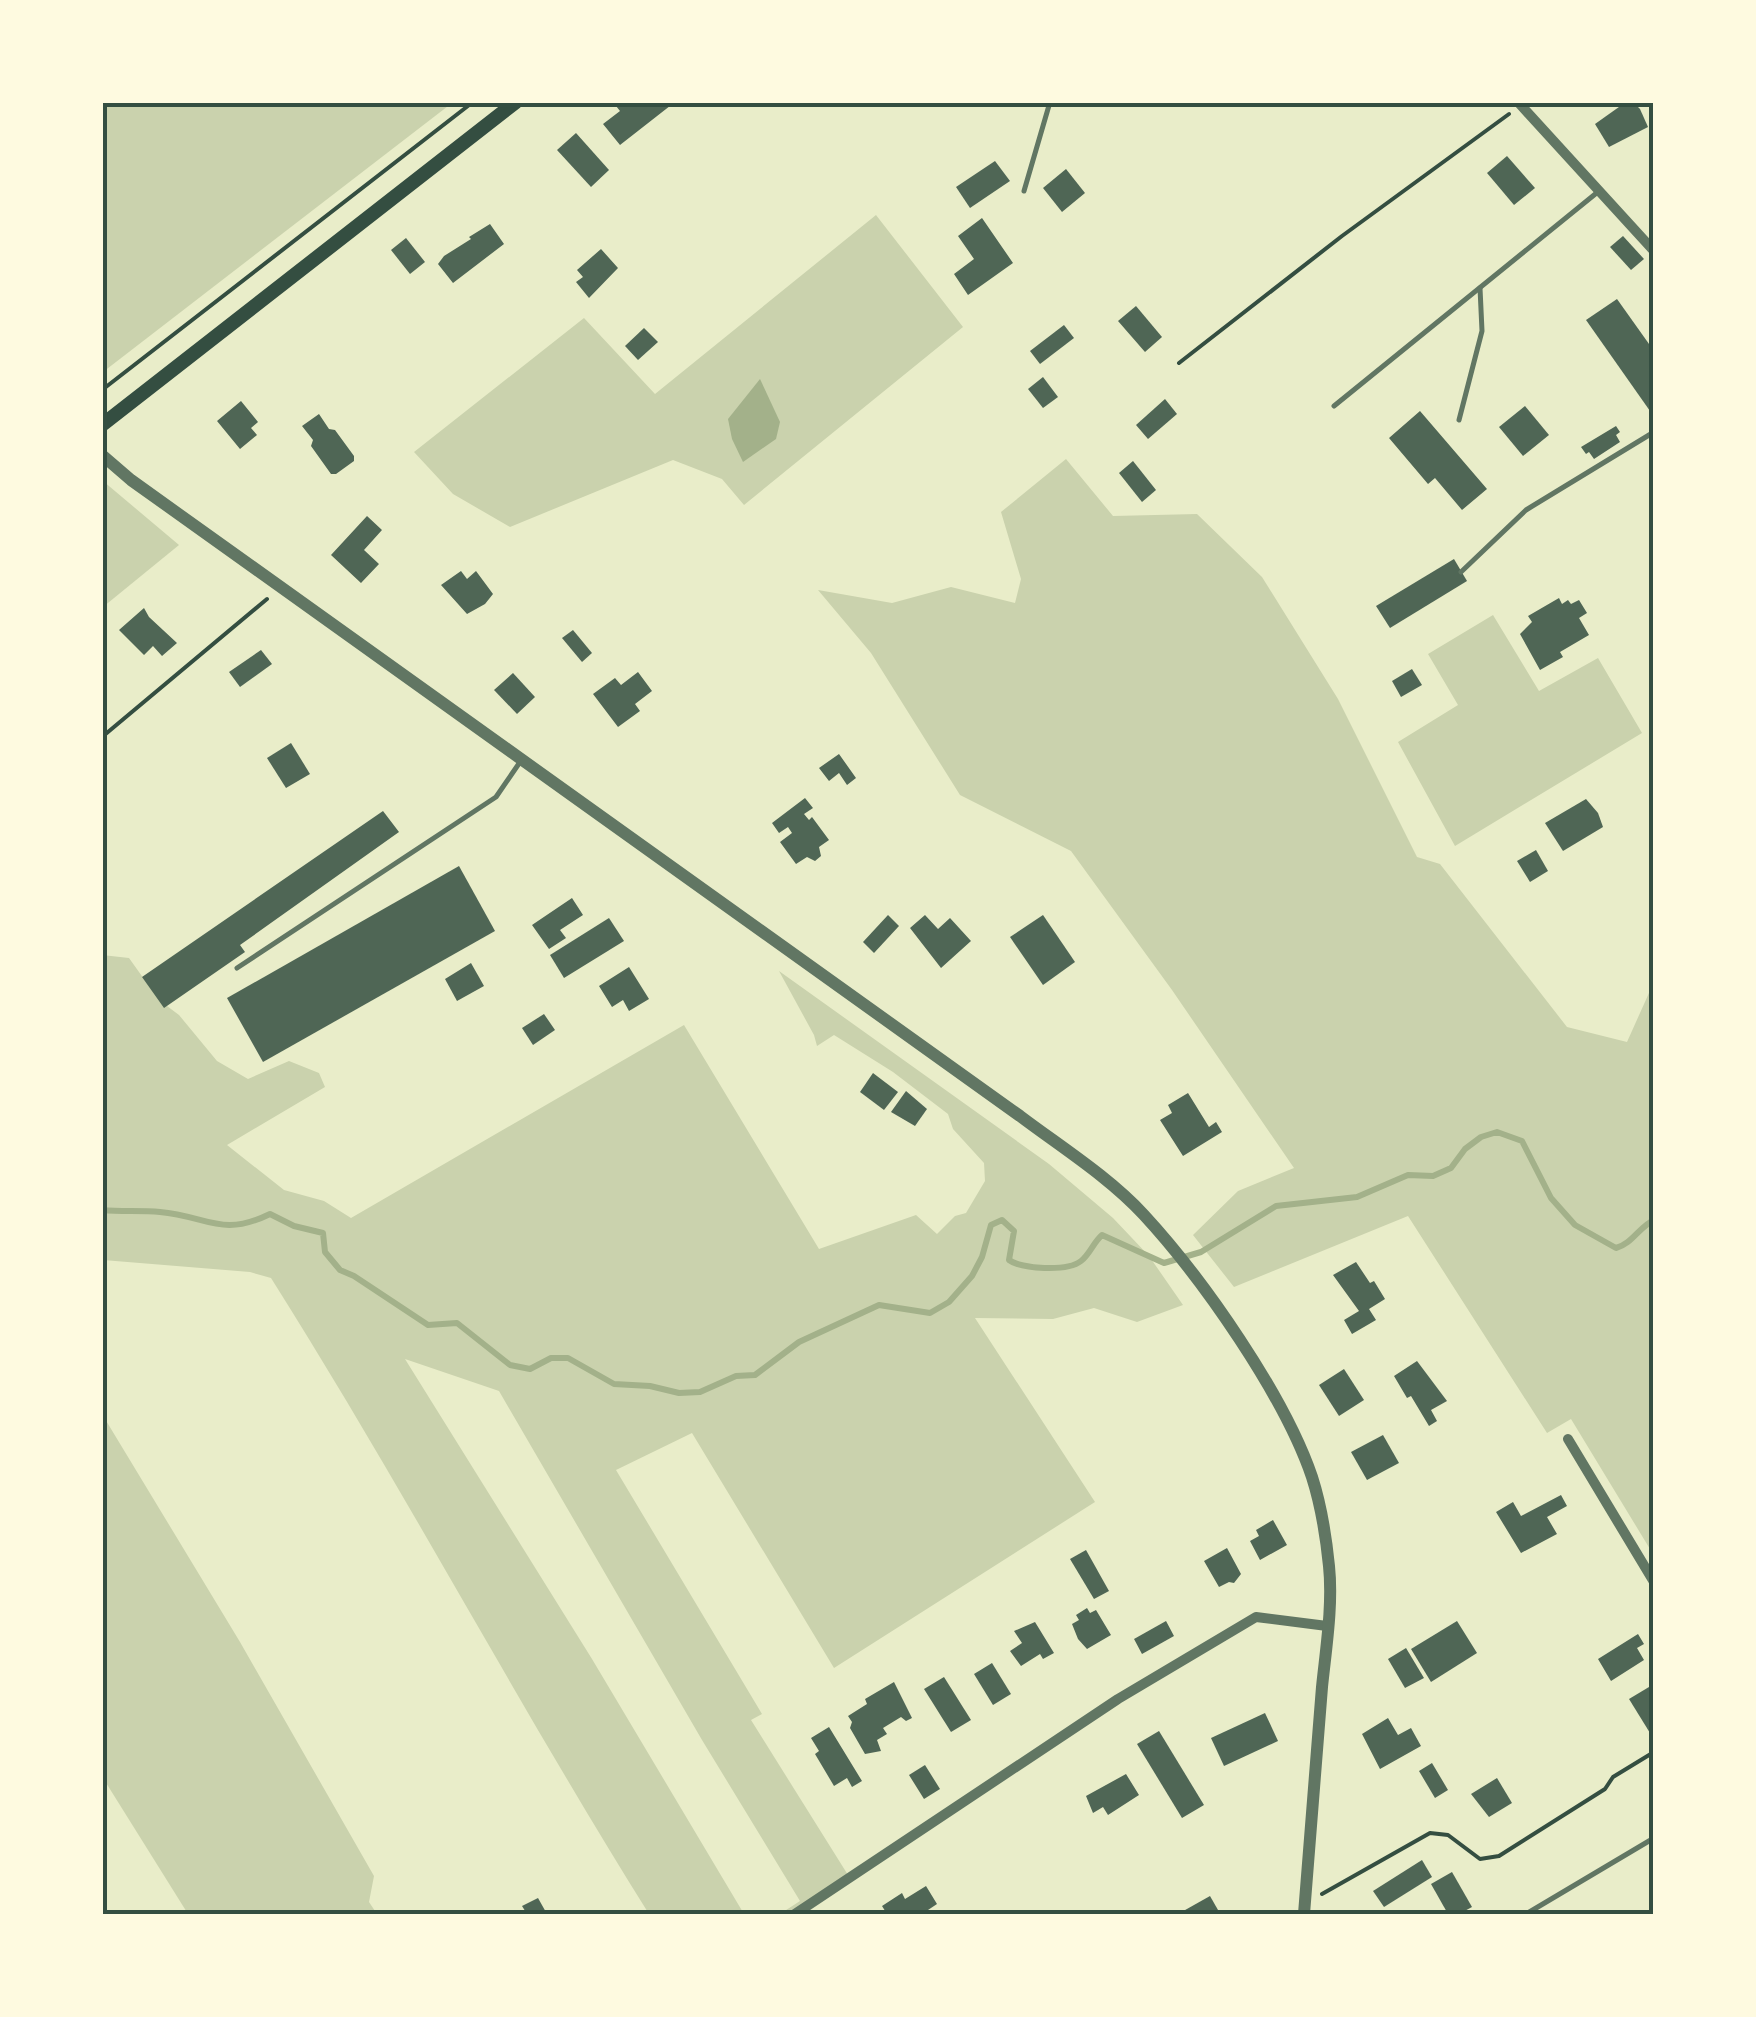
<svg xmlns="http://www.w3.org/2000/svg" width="1756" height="2017" font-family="'Noto Sans',sans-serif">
  <rect width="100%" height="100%" fill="#e9edc9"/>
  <!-- green -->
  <g fill="#cad2ad">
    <path d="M103,102H452V103L103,372Z"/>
    <path d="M876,215L963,327L744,505L722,479L673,460L510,527L453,494L414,452L584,318L655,394Z"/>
    <path d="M1066,459L1113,516L1197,514L1262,577L1338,699L1417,857L1440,864L1567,1027L1627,1042L1653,984V1554L1571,1419L1547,1433L1408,1216L1234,1287L1193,1235L1238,1191L1294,1168L1172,990L1071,851L960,795L871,653L818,590L892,603L951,587L1015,603L1021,579L1001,512Z"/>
    <path d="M103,481L179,545L103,607Z"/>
    <path d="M1493,615L1539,691L1598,658L1642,733L1455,846L1398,742L1458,705L1428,654Z"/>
    <path d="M102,955L129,958L159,1000L179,1015L217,1061L248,1079L289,1061L319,1073L325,1087L227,1145L284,1190L324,1201L351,1218L684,1025L819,1249L916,1215L937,1234L955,1216L966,1213L985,1181L984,1163L953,1129L948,1114L893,1072L834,1035L817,1046L814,1035L779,971L1049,1164L1113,1218L1149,1256L1183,1305L1137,1322L1094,1308L1053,1319L975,1318L1095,1502L834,1668L692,1433L616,1470L762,1714L751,1720L848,1875L787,1914H780L800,1901L702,1740L499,1391L405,1359L592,1659L744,1914H649C518,1705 403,1487 271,1278L250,1272L103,1260Z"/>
    <path d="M102,1414L240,1642L374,1876L369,1902L377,1914H188L103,1778Z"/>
  </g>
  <!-- water -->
  <path fill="#a3b18a" d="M760,379L780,422L776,439L743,462L732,439L728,419Z"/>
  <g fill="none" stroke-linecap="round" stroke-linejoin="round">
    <!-- stream -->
    <path stroke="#a3b18a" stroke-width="6" d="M102,1210C122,1212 141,1210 160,1212C207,1216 221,1238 270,1214L294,1226L323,1233L325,1252L340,1270L354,1276L428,1325L457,1323L510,1365L530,1369L551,1358H568L614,1384L650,1386L679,1393L700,1392L736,1376L755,1375L799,1342L879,1305L930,1313L949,1302L972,1276L982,1257L991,1225L1002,1220L1014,1231L1009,1260C1021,1269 1067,1272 1081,1261C1090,1254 1093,1243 1102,1235L1164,1263L1201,1252L1276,1206L1357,1197L1408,1175L1433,1176L1451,1168L1465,1149L1481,1137L1497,1132L1522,1141L1551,1198L1575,1225L1616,1248C1632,1244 1639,1227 1654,1220"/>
  </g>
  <!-- building -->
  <g fill="#4f6655">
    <path d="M621,102H675L620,145L603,124L620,111L616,106Z"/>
    <path d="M1626,102H1633L1640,109L1648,127L1609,147L1595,124Z"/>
    <path d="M576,133L609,170L591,187L557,150Z"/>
    <path d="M1507,156L1535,188L1514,205L1487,173Z"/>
    <path d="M995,161L1010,181L970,208L956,187Z"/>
    <path d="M1066,169L1085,193L1062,212L1043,188Z"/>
    <path d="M982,218L1013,263L968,295L954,274L974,259L958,236Z"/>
    <path d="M490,224L504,244L453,283L438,264L444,256L471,239L469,237Z"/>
    <path d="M1623,236L1644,259L1631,270L1610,247Z"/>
    <path d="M406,238L425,262L410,274L391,250Z"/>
    <path d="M601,249L618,268L589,298L576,282L583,277L577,270Z"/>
    <path d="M1617,299L1654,351V408L1650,411L1586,320Z"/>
    <path d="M1136,306L1162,337L1145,352L1118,321Z"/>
    <path d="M1064,325L1074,338L1040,364L1030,351Z"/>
    <path d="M644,328L658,342L638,360L625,346Z"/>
    <path d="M1043,377L1058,397L1043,408L1028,389Z"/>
    <path d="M1165,399L1177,414L1148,439L1136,425Z"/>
    <path d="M241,401L258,422L251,428L257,435L240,449L217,421Z"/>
    <path d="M1525,406L1549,435L1523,456L1499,427Z"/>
    <path d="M1420,411L1487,489L1462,510L1435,478L1428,484L1389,438Z"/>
    <path d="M319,414L329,429L335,430L354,456V461L336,474H331L311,446L313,440L302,426Z"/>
    <path d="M1616,426L1620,432L1616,435L1620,442L1594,459L1589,452L1586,454L1581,447Z"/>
    <path d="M1133,461L1156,490L1142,502L1119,473Z"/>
    <path d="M367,516L382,530L364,550L379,564L361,583L331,555Z"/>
    <path d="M1454,559L1467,581L1390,628L1376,606Z"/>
    <path d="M461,571L467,579L476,571L493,594L485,604L467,614L441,585Z"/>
    <path d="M1559,598L1562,604L1568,600L1571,604L1579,600L1587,613L1579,618L1589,635L1560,652L1563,657L1540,670L1520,634L1532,622L1528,616Z"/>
    <path d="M144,608L149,617L177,643L162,656L153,646L144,655L119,630Z"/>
    <path d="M573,630L592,653L582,662L562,638Z"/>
    <path d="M261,650L272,664L240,687L229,672Z"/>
    <path d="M1412,669L1422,685L1401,697L1392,681Z"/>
    <path d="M638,672L652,691L635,704L640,711L618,727L593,694L615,678L621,685Z"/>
    <path d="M513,673L535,697L517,714L494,690Z"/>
    <path d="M291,743L310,774L286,788L267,758Z"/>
    <path d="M839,754L856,778L847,785L839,773L829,781L819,768Z"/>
    <path d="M805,798L813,808L804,814L809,820L812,817L829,840L819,847L821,856L815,861L807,857L796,864L780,842L792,833L788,827L779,833L772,823Z"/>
    <path d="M1586,799L1598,813L1603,827L1563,851L1545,823Z"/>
    <path d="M383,811L399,832L240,945L245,952L164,1008L142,977Z"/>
    <path d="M1536,850L1548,871L1530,882L1517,861Z"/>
    <path d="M459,866L495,931L263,1062L227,998Z"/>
    <path d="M572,898L583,915L560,930L566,938L549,949L532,925Z"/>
    <path d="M888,915L899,926L874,953L863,942Z"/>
    <path d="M925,915L938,929L950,918L971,941L941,968L910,928Z"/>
    <path d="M1043,915L1075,962L1043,985L1010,937Z"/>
    <path d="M609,918L624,941L564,978L550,955Z"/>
    <path d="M471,963L484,986L457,1001L445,979Z"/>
    <path d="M629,967L649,999L629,1011L623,1000L612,1007L599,986Z"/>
    <path d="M544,1014L555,1030L533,1045L522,1028Z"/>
    <path d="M873,1073L898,1092L884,1110L860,1092Z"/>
    <path d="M906,1091L927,1109L915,1126L891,1112Z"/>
    <path d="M1188,1093L1209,1127L1216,1122L1222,1132L1183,1156L1160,1120L1172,1113L1168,1105Z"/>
    <path d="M1356,1262L1370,1283L1374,1281L1385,1299L1369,1309L1376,1320L1352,1334L1344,1320L1359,1311L1333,1275Z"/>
    <path d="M1417,1361L1447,1401L1431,1410L1437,1421L1429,1426L1411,1396L1407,1398L1394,1376Z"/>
    <path d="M1344,1369L1364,1400L1339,1416L1319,1385Z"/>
    <path d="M1383,1435L1399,1463L1367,1480L1351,1452Z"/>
    <path d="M1561,1495L1567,1506L1547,1517L1557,1534L1521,1553L1496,1512L1513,1502L1521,1516Z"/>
    <path d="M1273,1520L1287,1545L1260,1560L1250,1541L1259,1536L1256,1530Z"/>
    <path d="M1227,1548L1241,1574L1234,1583L1229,1582L1219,1587L1204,1561Z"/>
    <path d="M1086,1550L1109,1591L1094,1599L1070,1559Z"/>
    <path d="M1087,1608L1090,1613L1096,1610L1111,1635L1087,1649L1078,1639L1072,1624L1079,1620L1076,1615Z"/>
    <path d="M1166,1621L1174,1636L1142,1654L1134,1639Z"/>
    <path d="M1457,1621L1477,1653L1431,1682L1411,1649Z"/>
    <path d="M1035,1622L1054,1653L1043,1659L1040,1654L1021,1666L1010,1651L1022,1643L1014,1631Z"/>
    <path d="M1638,1634L1644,1644L1637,1648L1644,1660L1611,1681L1598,1659Z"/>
    <path d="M1406,1648L1424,1678L1405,1688L1388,1659Z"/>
    <path d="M992,1663L1011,1694L993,1705L974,1674Z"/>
    <path d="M944,1677L971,1720L951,1732L924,1689Z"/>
    <path d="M894,1682L912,1718L906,1721L901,1717L883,1728L887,1734L877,1740L881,1751L865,1754L850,1728L852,1722L848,1716L867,1704L865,1699Z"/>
    <path d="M1654,1684V1731L1650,1733L1629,1699Z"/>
    <path d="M1265,1713L1278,1741L1224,1766L1211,1738Z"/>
    <path d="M1388,1718L1398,1735L1411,1728L1421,1746L1380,1769L1362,1734Z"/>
    <path d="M829,1727L862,1781L852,1787L847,1778L834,1786L815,1754L819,1751L811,1738Z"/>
    <path d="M1159,1731L1204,1805L1182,1818L1137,1744Z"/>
    <path d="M1432,1763L1448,1790L1435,1798L1419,1771Z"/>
    <path d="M925,1765L940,1789L924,1799L909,1775Z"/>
    <path d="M1126,1774L1139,1795L1108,1815L1103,1807L1093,1813L1086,1796Z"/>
    <path d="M1497,1778L1512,1803L1489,1817L1471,1794Z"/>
    <path d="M1422,1860L1432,1877L1384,1907L1373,1891Z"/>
    <path d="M1452,1872L1472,1907L1459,1914H1448L1431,1884Z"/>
    <path d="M926,1886L937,1904L925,1912L926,1914H887L882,1906L902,1893L905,1899Z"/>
    <path d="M1210,1896L1218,1910L1215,1914H1178Z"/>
    <path d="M538,1898L547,1914H527L522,1906Z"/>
  </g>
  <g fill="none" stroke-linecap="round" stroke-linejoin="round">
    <!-- path -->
    <g stroke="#344e41" stroke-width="4">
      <path d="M1179,363L1342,236L1509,114"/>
      <path d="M102,390L473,102"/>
      <path d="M102,737L267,599"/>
      <path d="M1322,1894L1430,1833L1448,1835L1480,1859L1499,1856L1605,1789L1613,1777L1654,1752"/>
    </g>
    <!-- service -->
    <g stroke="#617663" stroke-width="5">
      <path d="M1024,191L1050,102"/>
      <path d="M1334,406L1599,191"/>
      <path d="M1459,420L1482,331L1480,288"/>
      <path d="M1461,572L1526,510L1654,432"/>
      <path d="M237,968L496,797L520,762"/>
      <path d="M1526,1914L1654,1838"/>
    </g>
    <!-- minor -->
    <g stroke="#617663" stroke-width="10">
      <path d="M1518,102L1654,251"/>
      <path d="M1568,1439L1654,1582"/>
      <path d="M795,1914L1118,1699L1256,1617L1327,1626"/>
    </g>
    <!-- tertiary -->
    <path stroke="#617663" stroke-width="12" d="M102,455L131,480L1020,1116C1061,1147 1109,1177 1144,1215C1203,1279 1284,1395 1312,1477C1321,1505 1326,1536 1329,1566C1333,1605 1326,1648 1322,1687C1316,1763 1310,1839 1304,1914"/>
    <!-- secondary -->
    <path stroke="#344e41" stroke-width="14" d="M102,425L516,102"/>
  </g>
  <!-- border -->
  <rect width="1756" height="2017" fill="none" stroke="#fefae0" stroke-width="210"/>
  <rect x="105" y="105" width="1546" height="1807" fill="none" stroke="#344e41" stroke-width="4"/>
</svg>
